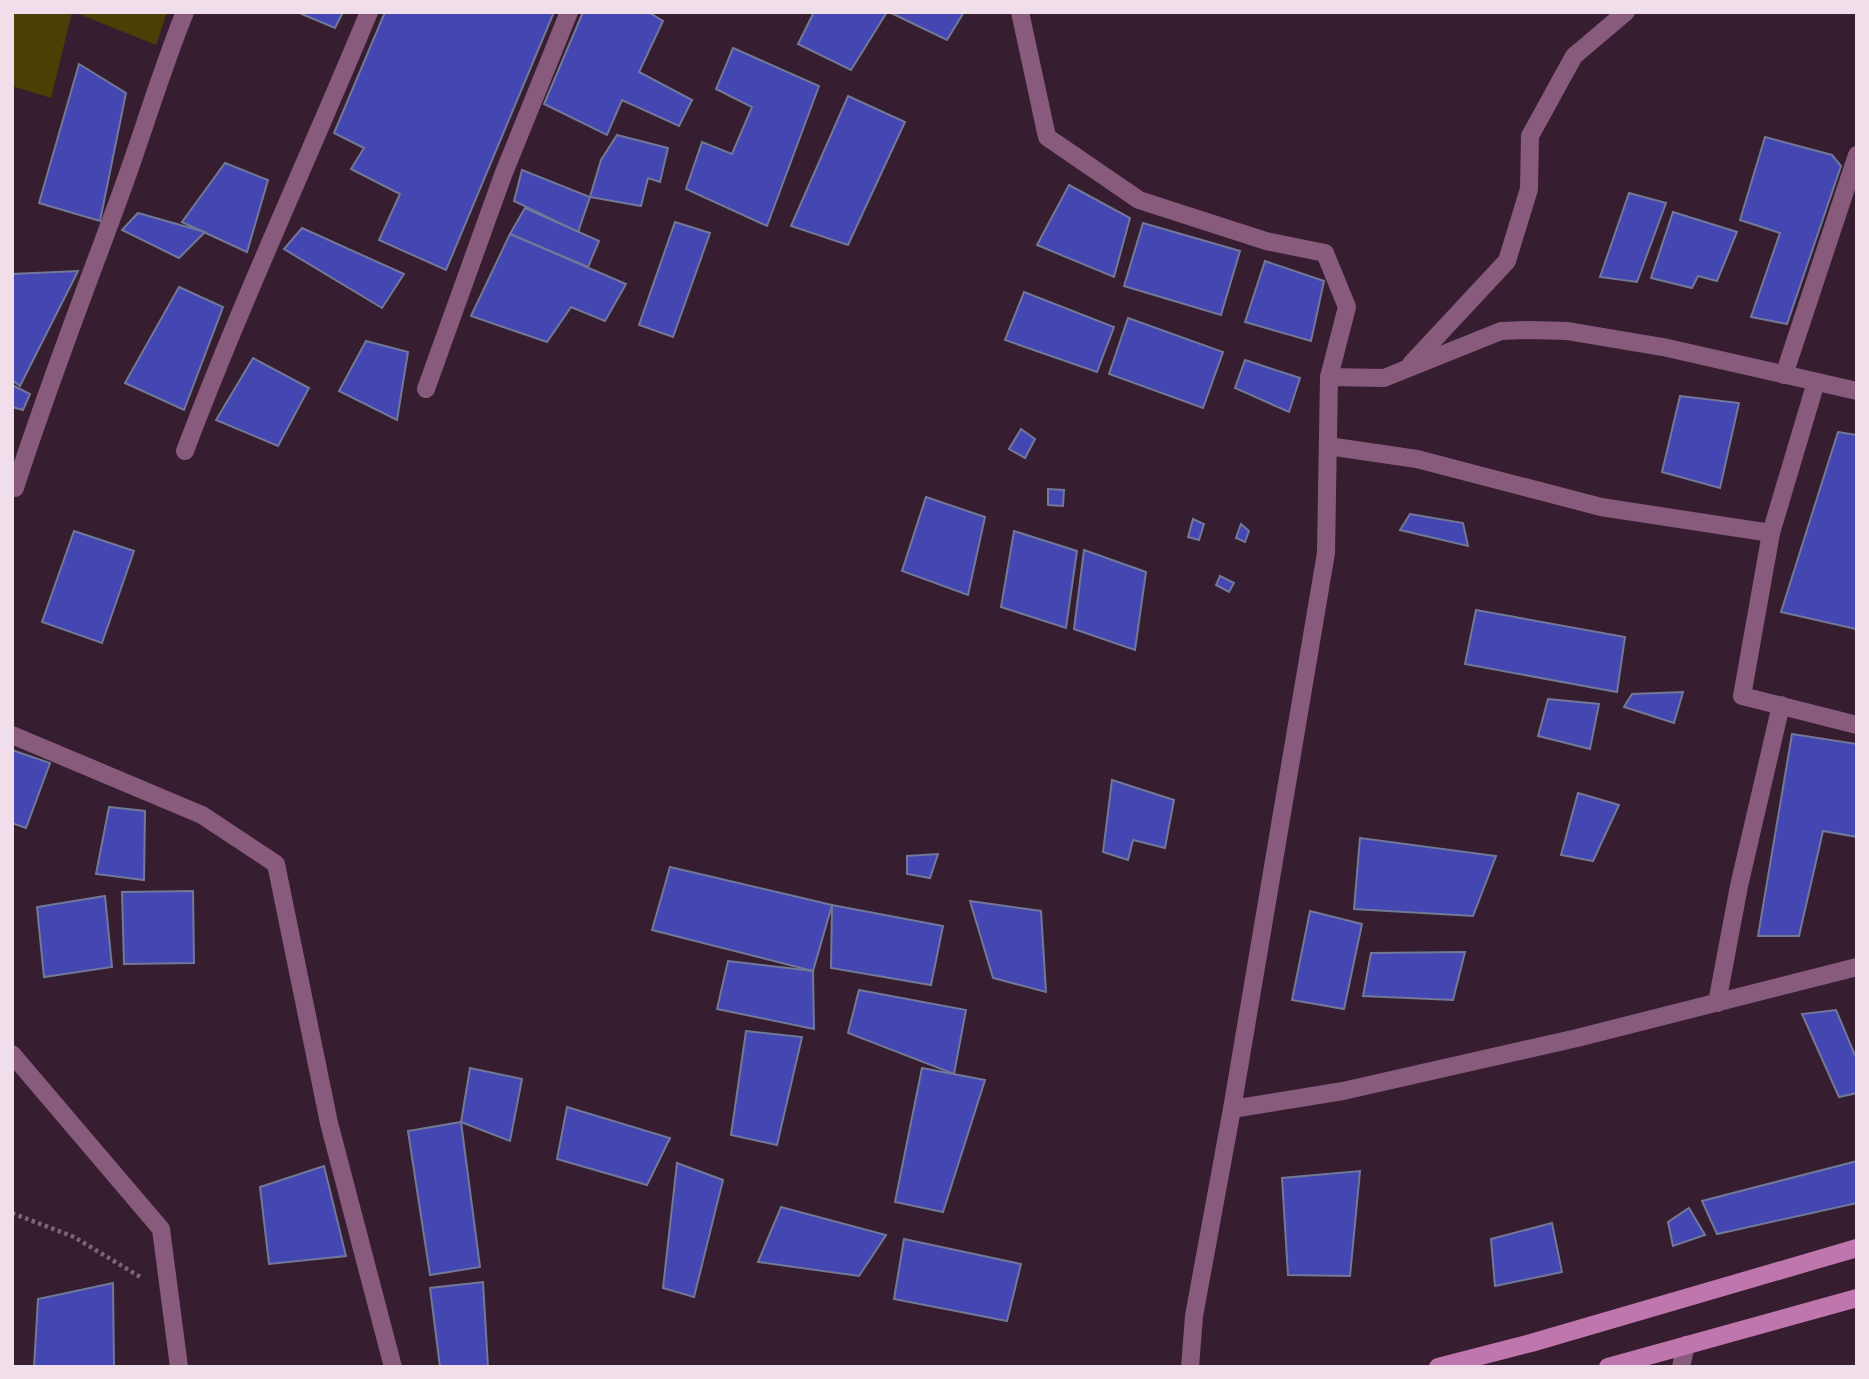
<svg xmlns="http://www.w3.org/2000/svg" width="1869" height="1379" font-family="'Crimson Pro',serif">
  <rect width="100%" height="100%" fill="#371d30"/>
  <!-- green -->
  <g fill="#4b3f05">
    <path d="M12,12H72L51,98L12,86Z"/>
    <path d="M74,12H167L156,45Z"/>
  </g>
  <!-- building -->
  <g fill="#4446b2" stroke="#727898" stroke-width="2">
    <path d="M297,12H343L335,28Z"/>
    <path d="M385,12H554L446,270L379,240L400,194L351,169L364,148L334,133Z"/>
    <path d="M583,12H648L663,21L639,72L692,100L679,126L622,100L607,135L544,104Z"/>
    <path d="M814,12H887L851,70L798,44Z"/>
    <path d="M889,12H964L947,40Z"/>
    <path d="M733,48L819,86L767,226L686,189L702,142L732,154L752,107L716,89Z"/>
    <path d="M79,64L126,93L100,221L39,203Z"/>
    <path d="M848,96L905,122L848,245L791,226Z"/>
    <path d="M617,135L668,148L660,182L648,178L641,206L590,197L601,160Z"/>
    <path d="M1765,137L1832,155L1841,166L1787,324L1751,317L1780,233L1740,220Z"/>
    <path d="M225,163L268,180L247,252L182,222Z"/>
    <path d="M522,170L590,197L578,232L514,201Z"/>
    <path d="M1069,185L1130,218L1114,277L1037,245Z"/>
    <path d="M1629,193L1666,203L1637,282L1600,277Z"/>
    <path d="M525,208L599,241L588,267L510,234Z"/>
    <path d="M1673,212L1737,232L1717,281L1698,276L1692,288L1651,278Z"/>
    <path d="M138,213L205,232L179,258L122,230Z"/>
    <path d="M675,222L710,233L673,337L639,325Z"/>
    <path d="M1143,223L1240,251L1221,315L1124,286Z"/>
    <path d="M302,228L404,274L382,308L284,249Z"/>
    <path d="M510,234L626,284L605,321L571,307L547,342L471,316Z"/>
    <path d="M1265,261L1324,281L1311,341L1245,322Z"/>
    <path d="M78,271L20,386L12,380V274Z"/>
    <path d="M179,287L223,307L184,410L125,383Z"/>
    <path d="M1024,292L1114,327L1097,372L1005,340Z"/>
    <path d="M1128,318L1223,352L1203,408L1109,374Z"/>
    <path d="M366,341L408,352L397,420L339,391Z"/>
    <path d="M253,358L309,388L278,446L216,420Z"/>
    <path d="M1245,360L1300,378L1289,412L1235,388Z"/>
    <path d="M12,385L30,394L23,410L12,407Z"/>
    <path d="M1680,396L1739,403L1720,488L1662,472Z"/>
    <path d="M1021,429L1035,439L1025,458L1009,449Z"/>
    <path d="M1838,432L1857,435L1856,629L1781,612Z"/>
    <path d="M1048,489L1064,490L1063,506L1048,505Z"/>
    <path d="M926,497L985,517L968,595L902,571Z"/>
    <path d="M1410,514L1463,523L1468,546L1400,530Z"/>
    <path d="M1193,519L1204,524L1199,540L1188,537Z"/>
    <path d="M1241,524L1249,531L1245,542L1236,538Z"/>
    <path d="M74,531L134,551L102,643L42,622Z"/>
    <path d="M1014,531L1077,551L1066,628L1001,607Z"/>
    <path d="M1084,550L1146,572L1135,650L1074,629Z"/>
    <path d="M1220,576L1234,583L1229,592L1216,585Z"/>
    <path d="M1476,610L1625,637L1617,692L1465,664Z"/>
    <path d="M1683,692L1674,723L1624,707L1632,694Z"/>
    <path d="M1548,699L1599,704L1590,749L1538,736Z"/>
    <path d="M1792,734L1857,744V837L1823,831L1799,936H1758Z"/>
    <path d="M12,750L50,763L26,828L12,823Z"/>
    <path d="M1112,780L1174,800L1165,848L1133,840L1128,860L1103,852Z"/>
    <path d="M1578,793L1619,805L1593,861L1561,855Z"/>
    <path d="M109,807L145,811L144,880L96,874Z"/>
    <path d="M1360,838L1496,856L1473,916L1354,909Z"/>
    <path d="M938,854L930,878L907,874V856Z"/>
    <path d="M670,867L832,905L813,971L652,930Z"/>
    <path d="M193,891L194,963L124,964L122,892Z"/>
    <path d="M105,896L112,967L44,977L37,907Z"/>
    <path d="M970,901L1041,911L1046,992L993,978Z"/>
    <path d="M832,905L943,926L931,985L831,968Z"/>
    <path d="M1310,911L1362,924L1344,1009L1292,1000Z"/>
    <path d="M1465,952L1453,1000L1363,996L1371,953Z"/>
    <path d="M728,961L813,971L814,1029L717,1009Z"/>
    <path d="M859,990L966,1010L954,1074L848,1033Z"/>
    <path d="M1836,1010L1857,1060V1093L1839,1097L1802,1014Z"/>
    <path d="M746,1031L802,1037L777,1145L731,1135Z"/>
    <path d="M470,1068L522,1079L510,1141L461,1122Z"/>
    <path d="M922,1068L985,1080L943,1212L895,1202Z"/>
    <path d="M567,1107L670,1138L647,1185L557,1159Z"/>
    <path d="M461,1122L480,1267L430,1275L408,1131Z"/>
    <path d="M1857,1161V1203L1717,1234L1702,1201Z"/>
    <path d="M677,1163L723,1180L694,1297L663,1288Z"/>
    <path d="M324,1166L346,1256L269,1264L260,1187Z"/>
    <path d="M1360,1171L1350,1276L1288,1275L1282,1178Z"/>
    <path d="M781,1207L886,1235L859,1276L758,1262Z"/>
    <path d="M1689,1208L1705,1235L1673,1246L1668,1222Z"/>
    <path d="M1552,1223L1562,1272L1495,1286L1491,1239Z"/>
    <path d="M904,1239L1021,1264L1007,1321L894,1299Z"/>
    <path d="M483,1282L488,1367H440L430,1288Z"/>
    <path d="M113,1283L114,1367H34L38,1299Z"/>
  </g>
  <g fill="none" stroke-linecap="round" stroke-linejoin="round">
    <!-- path -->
    <path stroke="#7c6576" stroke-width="4.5" stroke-dasharray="3.5 3.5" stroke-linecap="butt" d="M12,1213L74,1237L142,1278"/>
    <!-- service -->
    <path stroke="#885b7c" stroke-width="18" d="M12,735L202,815L276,864L329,1123L393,1367"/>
    <!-- minor -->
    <g stroke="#885b7c" stroke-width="18">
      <path d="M1020,12L1047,137L1139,200L1266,241L1325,253L1347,307L1329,377L1326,553L1232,1109L1194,1316L1190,1367"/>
      <path d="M1411,364L1507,261L1529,189L1530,136L1574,56L1626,12"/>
      <path d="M1784,375L1857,155"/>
      <path d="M1329,377L1384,378L1501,331L1528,330L1568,331L1663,347L1857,391"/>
      <path d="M1816,382L1771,533L1742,696L1857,725"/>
      <path d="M426,389L503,175L569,12"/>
      <path d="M1328,446L1417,459L1601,507L1771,533"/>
      <path d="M185,451C241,303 308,159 369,12"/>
      <path d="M15,488C47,388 85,291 121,193C143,133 161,71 185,12"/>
      <path d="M1717,1003L1739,886L1781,705"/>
      <path d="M12,1054L161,1229L179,1367"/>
      <path d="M1232,1109L1343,1091L1577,1038L1857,967"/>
      <path d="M1681,1367L1686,1345"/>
    </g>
    <!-- secondary -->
    <g stroke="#bf76ad" stroke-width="18">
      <path d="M1438,1367L1531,1343L1857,1248"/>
      <path d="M1608,1367L1857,1298"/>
    </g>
  </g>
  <!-- border -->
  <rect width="1869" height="1379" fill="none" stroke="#f0deea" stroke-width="28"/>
</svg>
